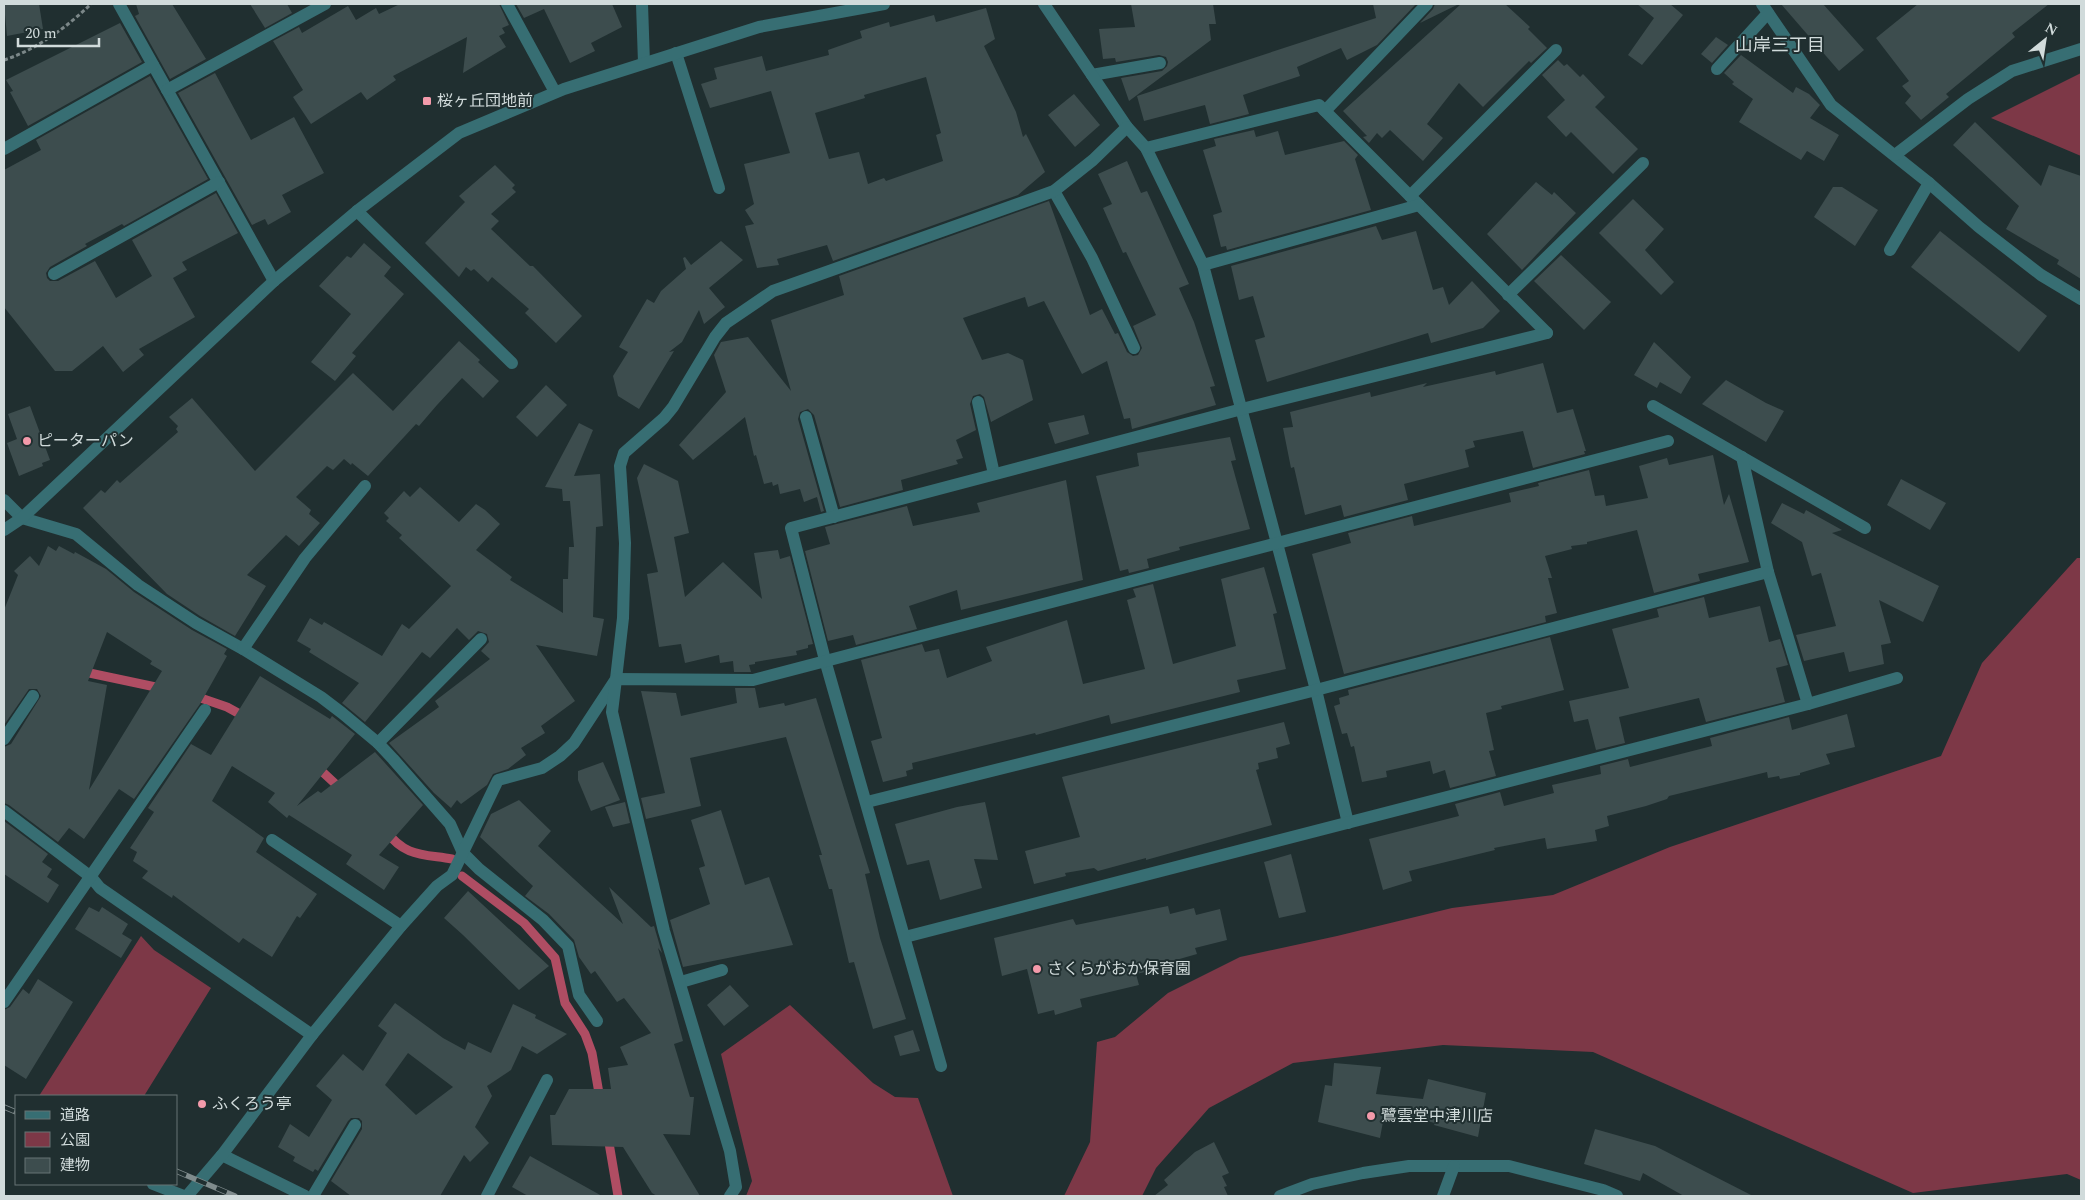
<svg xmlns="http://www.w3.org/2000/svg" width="2085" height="1200" font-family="Spectral,'Noto Sans JP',serif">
  <rect width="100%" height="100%" fill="#202f30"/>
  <!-- green -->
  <g fill="#7d3847">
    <path d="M2081,73V156L1991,118Z"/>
    <path d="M2077,558H2081V1180L2067,1174L1913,1193L1593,1052L1443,1045L1293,1063L1209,1108L1156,1168L1142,1196H1064L1090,1142L1097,1042L1115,1037L1168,993L1240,957L1337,936L1452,908L1553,895L1670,847L1941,756L1982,663Z"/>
    <path d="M141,936L154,950L211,988L144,1096H39Z"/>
    <path d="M790,1005L873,1083L895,1097L918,1098L953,1196H746L752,1181L721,1054Z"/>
  </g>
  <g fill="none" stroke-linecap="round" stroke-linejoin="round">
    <!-- stream -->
    <g stroke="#af4d63" stroke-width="9">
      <path d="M80,671L165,689"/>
      <path d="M192,695L227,707L247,718"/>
      <path d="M315,765L342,790"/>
      <path d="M386,831C405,857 423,854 452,859"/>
      <path d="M462,876L524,923L555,958L565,1003L585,1034L592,1053L600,1099"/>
      <path d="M608,1137L618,1196"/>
    </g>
  </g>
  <!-- building -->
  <g fill="#3d4d4e" fill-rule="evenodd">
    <path d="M4,4H39L43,29L7,36Z"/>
    <path d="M136,4H172L206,59L170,79L135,16L139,14Z"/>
    <path d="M250,4H287L292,13L265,28Z"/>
    <path d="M400,4H499L509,25L502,28L505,33L499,36L506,47L463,73L467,37L393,76L396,80L367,100L361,92L311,124L293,97L303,90L273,41L299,27L302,33L348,6L356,20L376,8L379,14Z"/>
    <path d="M516,4H612L622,27L591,43L595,51L570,63L544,9L524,18Z"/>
    <path d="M1131,4H1213L1216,24H1209L1211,40L1129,101L1121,78L1162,71L1167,66L1168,62L1166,57L1159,55L1116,62L1115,58L1103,59L1099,29L1135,27Z"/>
    <path d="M1373,4H1416L1377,45L1347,60L1341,48L1297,67L1300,76L1243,95L1249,114L1210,124L1205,105L1144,121L1137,96L1376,18Z"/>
    <path d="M1435,4H1459L1420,23L1433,9Z"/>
    <path d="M1461,4H1505L1530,27L1528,29L1547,48L1531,63L1529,61L1483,107L1459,83L1427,124L1443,138L1423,161L1390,130L1382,138L1377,133L1369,143L1363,137L1367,136L1343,111Z"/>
    <path d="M1637,4H1670L1683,15L1642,65L1628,55L1654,18Z"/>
    <path d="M1781,4H1823L1864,50L1839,71Z"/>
    <path d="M1918,4H2049L2012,33L2015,37L1946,94L1949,97L1921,120L1905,103L1911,96L1902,86L1909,81L1876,38Z"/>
    <path d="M986,8L995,39L984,46L1016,112L1023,137L1026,134L1045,172L1018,195L833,261L827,245L777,259L779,265L757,268L745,226L754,224L745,210L754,204L744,164L790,153L771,91L710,108L701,84L717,79L714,68L762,56L766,71L829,55L828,50L862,38L860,31L889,22L890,27L934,15L936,22ZM926,77L941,133L936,135L943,161L886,181L884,178L868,184L859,152L829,159L815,113L865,98L864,95Z"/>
    <path d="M120,23L142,62L28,126L10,92L13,91L6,80Z"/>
    <path d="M1716,37L1728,45L1712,63L1701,54Z"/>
    <path d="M1741,55L1793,93L1796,87L1809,94L1820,105L1810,118L1839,135L1824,161L1807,151L1801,160L1739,122L1753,99L1732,84L1734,82L1724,73Z"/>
    <path d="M1558,60L1564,66L1567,64L1580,77L1583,74L1605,97L1595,107L1638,149L1613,174L1571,132L1566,137L1547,117L1565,100L1542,75Z"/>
    <path d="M215,73L251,140L294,117L324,173L282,195L291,212L268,225L265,219L252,225L178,93Z"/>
    <path d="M150,76L208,179L124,226L122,224L85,244L87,246L50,267L46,273L47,278L50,281H58L95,261L116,298L152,276L132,240L216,193L238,233L182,262L187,270L173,278L195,317L139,349L144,355L123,372L103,346L72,371H55L4,307V170L41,150L36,140Z"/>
    <path d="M1074,94L1100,125L1075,147L1048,115Z"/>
    <path d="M1975,122L2041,186L2049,165L2081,176V279L2057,264L2059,260L2006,229L2019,206L1953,145Z"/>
    <path d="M1254,130L1256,137L1278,131L1285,155L1344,141L1358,155L1355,159L1371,210L1227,250L1226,246L1221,247L1213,215L1222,212L1203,150L1216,146L1214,139Z"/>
    <path d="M1127,161L1141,193L1147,191L1189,284L1179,288L1194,322L1215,386L1210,387L1216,405L1132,429L1130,418L1124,419L1107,361L1082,374L1044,301L1028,307L1025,297L963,318L982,360L1008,353L1023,360L1033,400L991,422L984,397L980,394L973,396L970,404L976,430L956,440L963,458L956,460L958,464L901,480L903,490L840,507L814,415L808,409L800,412L798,419L824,511L821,512L817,497L804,502L800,489L780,494L778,484L773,486L772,482L764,484L756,455L754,456L745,417L693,460L679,445L726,392L714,355L721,342L748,337L791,391L771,320L844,295L839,276L1049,201L1090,315L1102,309L1115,334L1118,333L1127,352L1133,356L1138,355L1142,348L1133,326L1156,315L1126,252L1123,253L1103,208L1112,204L1098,174Z"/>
    <path d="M495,165L515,185L512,188L516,192L491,214L499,221L491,229L530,266H533L582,316L556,343L525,313L529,309L492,277L488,282L474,269L471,271L466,267L459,277L425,243L465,202L459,196Z"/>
    <path d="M1536,182L1552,195L1554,192L1576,213L1522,270L1487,234Z"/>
    <path d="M1833,187H1842L1878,210L1855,246L1814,217Z"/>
    <path d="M1633,199L1664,229L1645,250L1674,282L1661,295L1599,233Z"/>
    <path d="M1376,226L1382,240L1416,231L1433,290L1443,287L1449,305L1472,281L1500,311L1483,328L1431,343L1428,333L1267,382L1255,340L1265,337L1253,296L1239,300L1231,266Z"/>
    <path d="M1940,231L2047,316L2019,352L1911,267Z"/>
    <path d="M721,241L743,260L709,288L725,307L704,324L699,310L682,342L669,352L674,351L639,409L618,396L613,376L628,352L619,347L647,299L654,303L661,291L686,269L683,258L685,257L691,265Z"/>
    <path d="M364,243L391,267L384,276L404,294L352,353L356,356L335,381L311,362L351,314L319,286L347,256L351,258Z"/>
    <path d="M1561,255L1611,302L1584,330L1534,281Z"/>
    <path d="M459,341L480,360L478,362L499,381L483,398L462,378L437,405L419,426L416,424L368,476L352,463L351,465L344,459L333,470L327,466L296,497L311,510L309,514L320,523L299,546L286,535L247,575L266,586L235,636L200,616L167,594L83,508L101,490L105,493L117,480L120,483L178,432L176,429L178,426L169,417L192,398L255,471L353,373L393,411Z"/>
    <path d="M1654,342L1691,377L1681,394L1660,382L1657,388L1634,375Z"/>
    <path d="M1543,363L1557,413L1573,409L1586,451H1584L1585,454L1533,468L1523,431L1473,441L1475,447L1465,450L1469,467L1404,484L1408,500L1344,517L1341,505L1305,515L1294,467L1291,468L1283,428L1293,427L1290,412L1370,392L1371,397L1427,383L1423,387L1495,371L1496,375Z"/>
    <path d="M1726,380L1766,403L1784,411L1766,442L1702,404Z"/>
    <path d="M546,385L567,405L537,437L516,417Z"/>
    <path d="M30,406L50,460L42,463L43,466L19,476L7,443L17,439L8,414Z"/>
    <path d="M1084,415L1089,434L1055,444L1048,423Z"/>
    <path d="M579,423L593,430L574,476L600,474L603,526L596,527L593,617L604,619L597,656L536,645L575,701L541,726L545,733L521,748L526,755L508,769L493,774L487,785L461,804L457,800L451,808L434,793L389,743L439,707L435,701L490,659L481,651L489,642L487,634L478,631L469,640L457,628L430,658L422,652L365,722L342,703L359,683L309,652L311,649L297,641L310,618L322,625L324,622L382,656L402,624L409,629L451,586L399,538L402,535L386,521L389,518L384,513L404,491L410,497L420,487L459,522L476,504L485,510L500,524L476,550L512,577L510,580L563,613V579H568L569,547H574L570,501H563L562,489L545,487Z"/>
    <path d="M1230,437L1236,460L1231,461L1250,529L1179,547L1180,550L1147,559L1149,568L1129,573L1128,569L1120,571L1096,476L1139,466L1137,453Z"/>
    <path d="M1713,455L1724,505L1729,494L1749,562L1698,574L1700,581L1654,593L1637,530L1587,542V544L1571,546L1572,549L1545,556L1552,578H1548L1557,613L1545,616L1546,622L1344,674L1312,554L1351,543L1348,533L1412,516L1414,526L1511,502L1509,493L1539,486L1538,483L1589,470L1595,496L1604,495L1606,506L1648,498L1639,466L1667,458L1669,465Z"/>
    <path d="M644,464L678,481L689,533L674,537L685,597L723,562L762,599L754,553L778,550L780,559L790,556L813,644L808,645V648L796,651L797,655L755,662V664L749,665L751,672H734L733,661L720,663L719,655L685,663L681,644L659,647L647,574L658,572L637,478Z"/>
    <path d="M1901,479L1946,503L1930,530L1887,505Z"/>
    <path d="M1066,480L1083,580L961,610L957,590L909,606L917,629L856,645L853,635L828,641L805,551L830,544L825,527L907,506L913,526L980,512L977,503Z"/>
    <path d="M1782,503L1804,514L1806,510L1842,530L1832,533L1939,586L1923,622L1879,600L1891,643L1881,645L1884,664L1849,672L1844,652L1804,661L1796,635L1836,626L1821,573L1812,576L1802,542L1771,523Z"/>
    <path d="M48,546L56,551L59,546L74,554L75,552L106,569L134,592L192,630L227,649L224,654L227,656L200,704L134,799L119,789L84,839L69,828L58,842L9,805L4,803V747L11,744L41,696L37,689H29L4,725V610L18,575L14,571L30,556L39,566ZM107,632L152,661L150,664L162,671L89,790L107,685L88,681Z"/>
    <path d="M1264,567L1277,613L1273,614L1286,669L1237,680L1240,692L1111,724L1109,715L1036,735L1035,733L912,763L913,769L906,771L907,776L883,782L871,741L882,738L861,660L922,644L925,652L939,649L947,678L992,661L986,647L1067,620L1083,684L1145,669L1127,600L1136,597L1133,589L1153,584L1173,664L1236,646L1221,579Z"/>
    <path d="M1704,597L1709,618L1760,606L1769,642L1780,639L1788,665L1776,668L1785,702L1706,722L1699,698L1619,717L1625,743L1596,750L1588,719L1574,722L1569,701L1629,688L1612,629L1659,617L1657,609Z"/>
    <path d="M1550,637L1564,690L1501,706L1502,709L1486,713L1494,750L1489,751L1496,776L1450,788L1445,770L1433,774L1430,761L1386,771L1387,777L1362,782L1354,746L1351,747L1347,733L1342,734L1334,706L1340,704L1339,698L1349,695L1348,690Z"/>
    <path d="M260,676L330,719L332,716L355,734L297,806L318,791L321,793L375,752L423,805L379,855L399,867L384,890L346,864L352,855L289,815L287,818L268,802L275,793L232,766L212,801L264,838L256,852L317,894L300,918L297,916L272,957L243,938L239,943L173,895L172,898L142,878L148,871L133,861L137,852L130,848L154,812L148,808L191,744L211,755Z"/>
    <path d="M735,688H755L759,708L784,703L785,706L816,698L870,873L865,874L880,938L906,1019L873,1029L854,962L849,963L832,889H829L819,855H822L786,737L690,758L701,806L646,819L641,798L665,793L641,691L676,693L681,716L737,703Z"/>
    <path d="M1847,714L1855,747L1826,754L1830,764L1800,773V775L1780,779L1779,776L1768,778L1767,772L1669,796L1667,799L1646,806L1607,816L1609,826L1595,830L1597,841L1547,849L1545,838L1494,848L1495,850L1409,871L1412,881L1383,890L1369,839L1459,816L1455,804L1500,792L1504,806L1554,793L1552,785L1601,774L1600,766L1628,759L1630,767L1712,746L1710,738L1789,717L1792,730Z"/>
    <path d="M1284,722L1290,744L1276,748L1278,758L1258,763L1259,769L1256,770L1272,825L1146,860V858L1098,871L1094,868L1065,873L1066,876L1034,884L1025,851L1080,837L1062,777Z"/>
    <path d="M603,762L620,800L591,811L578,780V771Z"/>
    <path d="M519,800L551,831L538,846L623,924L609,887L651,927L654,926L662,953L658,948L683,1041L674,1044L690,1097H694L690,1135L663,1134L700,1196H657L652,1193L623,1147L552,1145L550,1115H555L569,1089H611L608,1068L628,1065L620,1047L651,1033L624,998L617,1002L595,971L591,974L579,957L574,940L549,914L525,896L533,886L480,837L491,814Z"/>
    <path d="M625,802L630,823L613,827L605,807Z"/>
    <path d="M985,802L998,860L974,859L982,888L940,900L929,860L907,865L895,824L957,807Z"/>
    <path d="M721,810L745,885L769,877L793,945L683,967L670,920L710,904L699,868L705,866L691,820Z"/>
    <path d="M4,821L48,854L42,862L52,869L47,877L59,885L48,903L4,874Z"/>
    <path d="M1291,854L1306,912L1279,918L1264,862Z"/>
    <path d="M468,891L549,966L519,990L463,935L444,918Z"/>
    <path d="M1168,906L1170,914L1194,908L1196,915L1220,909L1227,940L1195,948L1197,954L1176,960L1177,965L1136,974L1139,985L1080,999L1082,1007L1055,1015L1054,1010L1038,1014L1027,969L1002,976L994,938L1073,919L1076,925Z"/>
    <path d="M89,907L99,912L102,907L128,924L122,934L132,940L121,958L75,929Z"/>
    <path d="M38,979L73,1002L26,1079L4,1065V1010L10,1007L23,989L29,994Z"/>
    <path d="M730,985L749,1006L724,1026L707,1005Z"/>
    <path d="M395,1003L443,1038L465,1050L468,1042L491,1053L513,1004L536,1015L535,1018L567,1034L537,1054L522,1046L511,1070L487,1086L492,1096L475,1127L489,1143L470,1162L464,1155L440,1196H351L331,1181L362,1129V1121L359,1118H351L348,1121L318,1171L315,1169L313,1172L293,1161L295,1157L278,1147L290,1124L309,1137L332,1100L316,1086L343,1054L363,1071L387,1033L378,1026ZM408,1053L453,1087L416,1115L385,1085Z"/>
    <path d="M913,1030L920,1051L900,1056L894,1036Z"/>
    <path d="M1334,1063L1381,1067L1376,1094L1423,1099L1428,1079L1486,1093L1478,1137L1434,1125L1435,1123L1385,1111L1380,1138L1318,1122L1325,1085L1332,1086Z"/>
    <path d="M1595,1129L1655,1146L1753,1196H1684L1643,1173L1640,1181L1584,1164Z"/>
    <path d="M1214,1142L1229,1173L1222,1176L1227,1186L1224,1187L1228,1196H1154L1168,1185L1164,1180L1195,1152Z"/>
    <path d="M530,1156L602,1196H528L512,1187Z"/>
  </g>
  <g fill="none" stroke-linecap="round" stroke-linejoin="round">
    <!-- path -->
    <path stroke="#7b8788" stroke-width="3" stroke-dasharray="4 2.5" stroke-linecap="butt" d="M4,60C36,50 67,27 91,4"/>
    <!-- lane -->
    <g stroke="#376e73" stroke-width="12">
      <path d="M1092,75L1160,63"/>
      <path d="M978,402L994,474"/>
      <path d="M806,417L834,517"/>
      <path d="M681,982L722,970"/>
      <path d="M313,1196L355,1125"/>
    </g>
    <!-- street -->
    <g stroke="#376e73" stroke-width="12">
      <path d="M119,4L274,281"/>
      <path d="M507,4L555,92"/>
      <path d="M642,4L644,63"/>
      <path d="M1044,4L1127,127L1146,148L1203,265L1316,690L1348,823"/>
      <path d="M1762,4L1831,105L1929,183L1979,227L2041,275L2081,299"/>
      <path d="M676,53L719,188"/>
      <path d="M1717,69L1768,13"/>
      <path d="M167,90L325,4"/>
      <path d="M1325,111L1427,4"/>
      <path d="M1146,148L1319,105L1547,333"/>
      <path d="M4,149L153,65"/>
      <path d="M1895,155L1968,99L2012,71L2081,49"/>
      <path d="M1054,191L1092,258L1134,348"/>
      <path d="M1410,196L1556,50"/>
      <path d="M357,211L512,363"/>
      <path d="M1890,250L1929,183"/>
      <path d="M1203,265L1419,205"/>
      <path d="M54,274L219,182"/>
      <path d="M1508,295L1643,163"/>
      <path d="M1653,406L1865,528"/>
      <path d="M1742,457L1768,572L1808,704"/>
      <path d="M4,500L22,518L76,534L138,585L196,623L243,649L321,697L342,713L378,743L393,759L450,824L463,853L479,869L543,920L568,946L579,995L597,1021"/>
      <path d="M4,530L22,518L274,281L357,211L459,133L564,89L759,27L884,4"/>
      <path d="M243,649L305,558L365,486"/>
      <path d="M4,739L33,696"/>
      <path d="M378,743L481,639"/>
      <path d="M867,802L1316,690L1768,572"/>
      <path d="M4,811L91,877L100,888L312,1035"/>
      <path d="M272,840L401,926"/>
      <path d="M905,937L1808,704L1897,678"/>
      <path d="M4,1002L205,710"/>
      <path d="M941,1066L825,660L791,528L1242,409L1547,333"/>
      <path d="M222,1155L305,1196"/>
      <path d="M153,1184L184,1196"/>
      <path d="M187,1196L222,1155L312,1035L401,926L437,886L452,875L498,780L542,768L560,756L574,743L616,679L623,618L625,543L620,466L624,453L664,418L673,407L715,337L726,323L773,291L1054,191L1093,160L1127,127"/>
      <path d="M487,1196L547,1080"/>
      <path d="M730,1196L736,1187L730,1151L664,931L612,712L616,679L753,680L1668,441"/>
      <path d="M1280,1196L1312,1184L1363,1173L1409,1166H1509L1603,1190L1617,1196"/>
      <path d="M1443,1196L1454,1166"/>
    </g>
    <defs>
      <g id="rail">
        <path d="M4,1107L16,1112"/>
        <path d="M176,1171L235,1196"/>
      </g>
    </defs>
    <!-- rail casing -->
    <use href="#rail" stroke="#808c8d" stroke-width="5.5"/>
    <!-- rail -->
    <use href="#rail" stroke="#202f30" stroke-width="4" stroke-dasharray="11" stroke-linecap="butt"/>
  </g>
  <!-- markers -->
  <g fill="#f39aaa" stroke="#202f30" stroke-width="2">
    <rect x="422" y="96" width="10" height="10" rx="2.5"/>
    <circle cx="27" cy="441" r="5"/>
    <circle cx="1037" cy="969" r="5"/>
    <circle cx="202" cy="1104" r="5"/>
    <circle cx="1371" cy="1116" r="5"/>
  </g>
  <g text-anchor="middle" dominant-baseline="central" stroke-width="4" stroke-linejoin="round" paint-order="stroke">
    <!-- poi labels -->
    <g font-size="16" fill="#d1dbdb" stroke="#202f30" text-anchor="start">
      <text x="437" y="101">桜ヶ丘団地前</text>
      <text x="37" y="441">ピーターパン</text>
      <text x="1047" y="969">さくらがおか保育園</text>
      <text x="212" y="1104">ふくろう亭</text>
      <text x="1381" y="1116">鷺雲堂中津川店</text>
    </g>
    <!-- neighbourhood labels -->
    <g font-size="18" fill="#d1dbdb" stroke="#202f30">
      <text x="1780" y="45">山岸三丁目</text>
    </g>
  </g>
  <!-- border -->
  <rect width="2085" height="1200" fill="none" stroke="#d1dbdb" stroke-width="10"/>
  <!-- legend -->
  <rect x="15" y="1095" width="162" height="90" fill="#202f30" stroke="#677474"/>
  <rect x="25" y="1111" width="25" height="8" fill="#376e73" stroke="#677474"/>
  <text x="60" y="1120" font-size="15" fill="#d1dbdb">道路</text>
  <rect x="25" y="1132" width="25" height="15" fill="#7d3847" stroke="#677474"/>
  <text x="60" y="1145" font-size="15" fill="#d1dbdb">公園</text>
  <rect x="25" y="1158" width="25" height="15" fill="#3d4d4e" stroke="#677474"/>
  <text x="60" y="1170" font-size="15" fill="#d1dbdb">建物</text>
  <!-- north arrow -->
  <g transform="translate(2045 40) rotate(30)" stroke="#202f30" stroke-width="4" paint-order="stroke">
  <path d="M0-4L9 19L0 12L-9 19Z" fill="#d1dbdb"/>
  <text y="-8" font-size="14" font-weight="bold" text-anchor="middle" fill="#d1dbdb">N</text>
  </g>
  <!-- scale -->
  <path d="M18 38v8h81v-8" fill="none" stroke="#d1dbdb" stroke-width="2.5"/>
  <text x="25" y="38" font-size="15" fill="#d1dbdb" stroke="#202f30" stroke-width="4" paint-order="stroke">20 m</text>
</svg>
